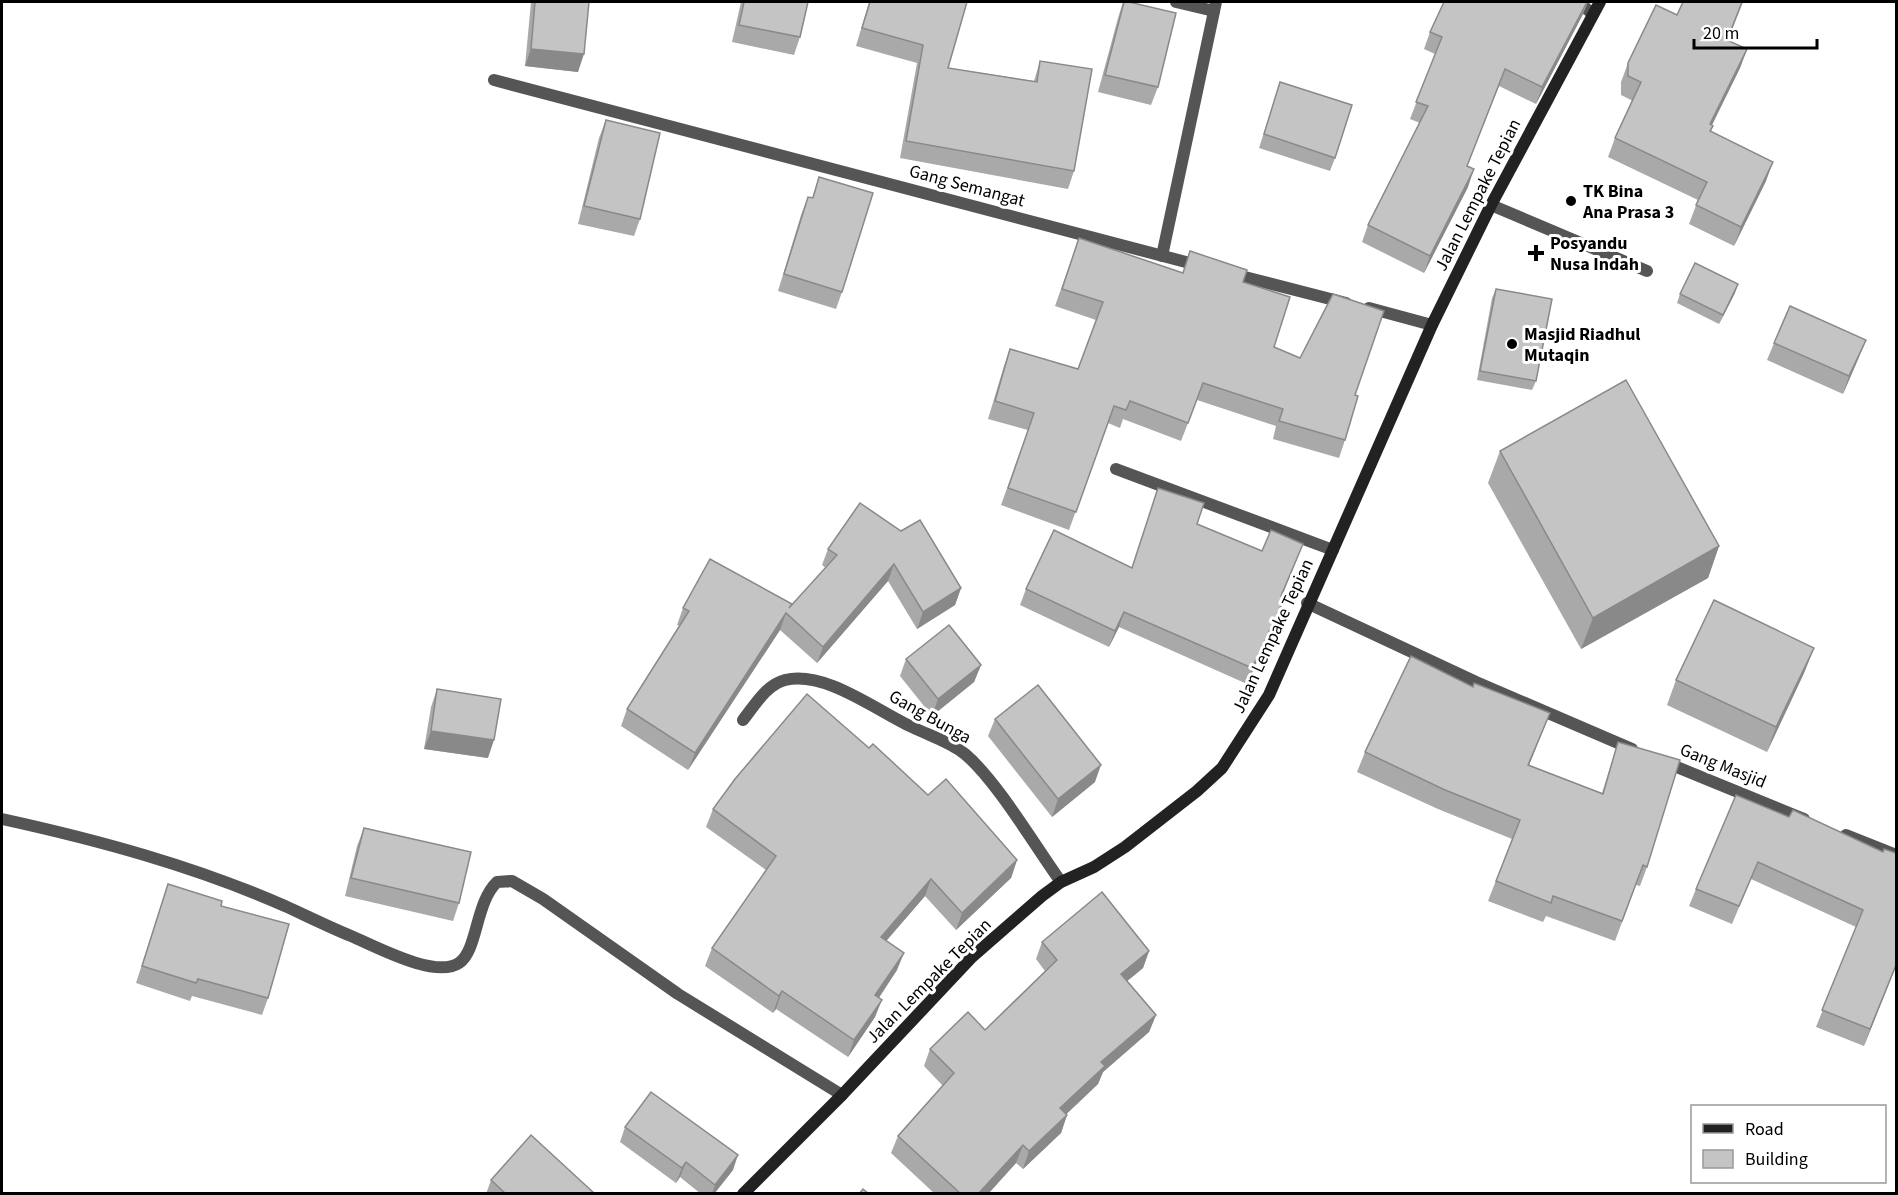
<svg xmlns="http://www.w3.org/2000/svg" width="1898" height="1195" font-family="'Source Sans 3',sans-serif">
  <rect width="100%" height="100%" fill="#fff"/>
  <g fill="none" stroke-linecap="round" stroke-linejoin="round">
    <!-- street -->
    <g stroke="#555" stroke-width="12">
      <path d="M1176,2L1214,11"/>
      <path d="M1578,2L1593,14"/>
      <path d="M494,80L1201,266"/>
      <path d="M1491,205L1647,271"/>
      <path d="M1162,256L1216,2"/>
      <path d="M1229,273L1346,303"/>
      <path d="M1369,308L1432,325"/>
      <path d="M1116,469L1333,550"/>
      <path d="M1307,603L1476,682L1632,749"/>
      <path d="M743,720C755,705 766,685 785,680C825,670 877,711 912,727C930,736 949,741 965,754C997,781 1035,846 1061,882"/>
      <path d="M1662,761L1804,819"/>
      <path d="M2,819C98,840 194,866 285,906C307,916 329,927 351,936C375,946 435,979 459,963C478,950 475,903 497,882L512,881L543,899L678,994L842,1095"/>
      <path d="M1846,835L1896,855"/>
    </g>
    <!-- secondary -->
    <path stroke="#222" stroke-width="12" d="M743,1194L842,1095L972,957L1042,896L1061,882L1094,867L1125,847L1197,791L1222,768L1269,695L1432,325L1491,205L1600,2"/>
  </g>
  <!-- wall -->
  <g fill="#a9a9a9">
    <path d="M531,2H589L578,72L525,66Z"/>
    <path d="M741,2H808L800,37L794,55L732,42Z"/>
    <path d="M869,2H967L948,68L1034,81L1040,61L1074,171L1068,189L900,158L917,63L856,46Z"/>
    <path d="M1123,2L1158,87L1151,105L1098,92L1118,18Z"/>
    <path d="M1588,2L1582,16L1536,104L1499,86L1467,166L1468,187L1424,273L1362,242L1368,225L1420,123L1410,119L1435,54L1424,49L1430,32Z"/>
    <path d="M1683,2H1743L1728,40L1747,49L1740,68L1712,125L1711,132L1766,181L1734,246L1689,224L1698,200L1608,157L1615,138L1633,101L1621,95V82L1628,63L1677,15Z"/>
    <path d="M1280,82L1335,158L1330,171L1259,148Z"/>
    <path d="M606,120L640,219L634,236L578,224L599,138Z"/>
    <path d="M819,177L842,292L836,309L778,291L801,215L808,197L812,198Z"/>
    <path d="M1079,238L1183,273L1243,282L1274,347L1355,395L1345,440L1339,458L1273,439L1276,426L1197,400L1181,441L1123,419L1120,428L1108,423L1069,530L1001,505L1028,430L988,419L1004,366L1010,349L1078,369L1096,320L1055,306Z"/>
    <path d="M1496,289L1536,381L1532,390L1477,380L1492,298Z"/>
    <path d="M1735,293L1719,324L1677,303L1680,294Z"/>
    <path d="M1774,343L1859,357L1843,394L1767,360Z"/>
    <path d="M1500,451L1719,546L1708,578L1581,649L1488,483Z"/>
    <path d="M1158,488L1197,524L1262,551L1303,544L1282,596L1279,613L1247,684L1119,627L1109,647L1020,605L1026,589L1132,567Z"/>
    <path d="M860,503L961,588L955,605L917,629L888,581L817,663L780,630L688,770L621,726L627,709L680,626L677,625L683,608L791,606L826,568L822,565L828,549Z"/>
    <path d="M1814,648L1804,673L1767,752L1667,705L1676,680Z"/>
    <path d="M906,659L981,665L974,682L932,716L900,676Z"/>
    <path d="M1473,687L1550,713L1529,765L1602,793L1618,742L1647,867L1640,886L1636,885L1615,941L1546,916L1543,922L1488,901L1512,839L1438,809L1357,772L1365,752Z"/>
    <path d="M437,689L488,758L424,749L431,707Z"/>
    <path d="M995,719L1095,782L1052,817L988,736Z"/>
    <path d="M869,748L928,795L1017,860L1011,878L956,930L925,896L886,941L897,970L879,998L875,1017L848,1057L776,1009L773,1013L705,966L712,948L766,870L706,827L713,809Z"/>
    <path d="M1789,817L1883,852L1896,966L1864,1046L1816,1027L1856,927L1751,879L1732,924L1689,906L1696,889Z"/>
    <path d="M364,828L459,903L453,921L345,896L357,846Z"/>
    <path d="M168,884L221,906L268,998L262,1015L192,996L190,1001L136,983Z"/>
    <path d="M1042,942L1149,951L1143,968L1127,981L1156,1015L1149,1032L1103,1072L1098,1084L1066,1114L1067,1115L1061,1133L1023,1169L1016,1163L988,1194H935L891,1153L898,1136L943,1086L924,1066L930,1049L985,1030L1045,971L1036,959Z"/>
    <path d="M625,1127L733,1170L714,1194H701L680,1177L676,1183L620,1142Z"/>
    <path d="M491,1180L595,1194H486Z"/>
  </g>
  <!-- shaded-wall -->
  <g fill="#898989">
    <path d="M1588,2L1582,16L1536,104L1542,87Z"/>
    <path d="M531,49L584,54L578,72L525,66Z"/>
    <path d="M1747,49L1740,68L1703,143L1710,124Z"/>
    <path d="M1773,162L1766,181L1734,246L1741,227Z"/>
    <path d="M1474,169L1468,187L1424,273L1430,256Z"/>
    <path d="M1738,284L1735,293L1719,324L1723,315Z"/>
    <path d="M1866,340L1859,357L1843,394L1849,376Z"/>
    <path d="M1719,546L1708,578L1581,649L1593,618Z"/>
    <path d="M894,564L888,581L817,663L823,647Z"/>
    <path d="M961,588L955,605L917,629L923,612Z"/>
    <path d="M1285,597L1279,613L1247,684L1252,668Z"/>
    <path d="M1124,612L1119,627L1109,647L1115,631Z"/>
    <path d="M786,613L780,630L688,770L695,753Z"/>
    <path d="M1814,648L1804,673L1767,752L1776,727Z"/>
    <path d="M981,665L974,682L932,716L938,699Z"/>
    <path d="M1550,713L1542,733L1521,785L1528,765Z"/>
    <path d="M431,731L494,740L488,758L424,749Z"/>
    <path d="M1101,765L1095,782L1052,817L1058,799Z"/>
    <path d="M1017,860L1011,878L956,930L962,913Z"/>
    <path d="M931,879L925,896L875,954L881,937Z"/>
    <path d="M1149,951L1143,968L1114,992L1121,974Z"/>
    <path d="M904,953L897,970L869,1012L875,995Z"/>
    <path d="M1896,965V966L1864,1046L1870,1029Z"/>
    <path d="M782,991L776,1009L773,1013L779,996Z"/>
    <path d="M882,1000L875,1017L848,1057L854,1040Z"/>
    <path d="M1156,1015L1149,1032L1103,1072L1098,1084L1054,1126L1060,1108L1101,1062Z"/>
    <path d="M1067,1115L1061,1133L1023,1169L1029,1151Z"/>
    <path d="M1023,1145L1016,1163L988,1194H978Z"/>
    <path d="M738,1155L733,1170L714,1194H712L715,1185Z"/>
    <path d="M686,1162L680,1177L676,1183L682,1168Z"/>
  </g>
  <!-- building -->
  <g fill="#c4c4c4" stroke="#898989" stroke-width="1.5">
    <path d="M535,2H589L584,54L531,49Z"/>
    <path d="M744,2H808L800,37L739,25Z"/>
    <path d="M870,2H967L948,68L1037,82L1040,61L1092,69L1074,171L906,141L923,45L862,28Z"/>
    <path d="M1124,2H1129L1176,13L1158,87L1105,75Z"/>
    <path d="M1444,2H1587L1542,87L1505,69L1467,166L1474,169L1430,256L1368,225L1428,106L1416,102L1442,37L1430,32Z"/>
    <path d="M1683,2H1742L1727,40L1747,49L1710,124L1713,126L1710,131L1773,162L1741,227L1696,205L1707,182L1615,138L1641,82L1628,76V63L1656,5L1677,15Z"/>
    <path d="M1280,82L1352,105L1335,158L1264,134Z"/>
    <path d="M606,120L660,133L640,219L584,206Z"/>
    <path d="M819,177L873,193L842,292L784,274L808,197L813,198Z"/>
    <path d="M1079,238L1183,273L1190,251L1247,270L1243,282L1290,297L1274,347L1300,358L1333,294L1384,311L1355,395L1358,396L1345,440L1279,421L1283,409L1203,383L1188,423L1130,401L1126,410L1114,406L1076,512L1008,488L1034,413L995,401L1010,349L1078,369L1103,302L1062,289Z"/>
    <path d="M1695,263L1738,284L1723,315L1680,294Z"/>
    <path d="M1496,289L1552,299L1536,381L1480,371Z"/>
    <path d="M1790,306L1866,340L1849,376L1774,343Z"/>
    <path d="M1626,380L1719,546L1593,618L1500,451Z"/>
    <path d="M1158,488L1204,503L1197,524L1262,551L1271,530L1303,544L1281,596L1285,597L1252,668L1124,612L1115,631L1026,589L1054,530L1132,568Z"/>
    <path d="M860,503L901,531L920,520L961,588L923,612L894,564L823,647L786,613L695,753L627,709L689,611L683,608L710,559L792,604L789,608L837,555L828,549Z"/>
    <path d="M1714,600L1814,648L1776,727L1676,680Z"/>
    <path d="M949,625L981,665L938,699L906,659Z"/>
    <path d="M1411,656L1473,687L1474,683L1550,713L1528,765L1603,794L1618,742L1680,760L1647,867L1643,865L1622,921L1553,896L1551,903L1496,881L1520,820L1445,790L1365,752Z"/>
    <path d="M1038,685L1101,765L1058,799L995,719Z"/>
    <path d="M437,689L501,699L494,740L431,731Z"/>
    <path d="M807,694L869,748L873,744L928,795L946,779L1017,860L962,913L931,879L881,937L904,953L875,995L882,1000L854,1040L782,991L779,996L712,948L776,856L713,809L735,779Z"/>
    <path d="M1736,795L1789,817L1793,810L1883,852L1884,849L1896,853V965L1870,1029L1822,1010L1863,910L1758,862L1739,906L1696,889Z"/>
    <path d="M364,828L471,852L459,903L351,878Z"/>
    <path d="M168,884L222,901L221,906L289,924L268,998L198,979L196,983L142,966Z"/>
    <path d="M1102,892L1149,951L1121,974L1156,1015L1101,1062L1105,1066L1060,1108L1067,1115L1029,1151L1023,1145L978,1194H961L898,1136L954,1073L930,1049L968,1012L985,1030L1057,960L1042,942Z"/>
    <path d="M651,1092L738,1155L715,1185L686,1162L682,1168L625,1127Z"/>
    <path d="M531,1135L595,1194H506L491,1180Z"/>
    <path d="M863,1189L869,1194H859Z"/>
  </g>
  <!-- markers -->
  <g fill="#000" stroke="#fff" stroke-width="2">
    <circle cx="1571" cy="201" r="6"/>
    <path d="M1533 244h6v6h6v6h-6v6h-6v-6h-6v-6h6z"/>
    <circle cx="1512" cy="344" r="6"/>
  </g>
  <g text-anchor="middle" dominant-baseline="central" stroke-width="6" stroke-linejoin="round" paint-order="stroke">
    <!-- street labels -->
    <g font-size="18" fill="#000" stroke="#fff">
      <text transform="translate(967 186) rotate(15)">Gang Semangat</text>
      <text transform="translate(1478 195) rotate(-63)">Jalan Lempake Tepian</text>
      <text transform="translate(1273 636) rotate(-65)">Jalan Lempake Tepian</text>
      <text transform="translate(930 717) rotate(29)">Gang Bunga</text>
      <text transform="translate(1723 766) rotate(22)">Gang Masjid</text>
      <text transform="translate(929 981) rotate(-45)">Jalan Lempake Tepian</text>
    </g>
    <!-- poi labels -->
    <g font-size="18" font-weight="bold" fill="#000" stroke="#fff" text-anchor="start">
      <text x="1583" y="191">TK Bina<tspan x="1583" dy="21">Ana Prasa 3</tspan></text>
      <text x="1550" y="243">Posyandu<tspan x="1550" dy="21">Nusa Indah</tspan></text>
      <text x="1524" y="334">Masjid Riadhul<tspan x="1524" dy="21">Mutaqin</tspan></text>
    </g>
  </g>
  <!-- border -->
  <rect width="1898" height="1195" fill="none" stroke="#000000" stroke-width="6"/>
  <!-- legend -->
  <rect x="1691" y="1105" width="195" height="78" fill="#ffffff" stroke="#999999" stroke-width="1.5"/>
  <rect x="1703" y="1124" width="30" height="9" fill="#222222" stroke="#999999" stroke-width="1.5"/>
  <text x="1745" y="1135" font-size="18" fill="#000000">Road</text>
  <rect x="1703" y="1150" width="30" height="18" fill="#c4c4c4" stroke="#999999" stroke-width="1.5"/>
  <text x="1745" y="1165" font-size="18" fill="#000000">Building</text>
  <!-- scale -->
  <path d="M1694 39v9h123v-9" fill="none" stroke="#000000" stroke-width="3"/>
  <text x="1703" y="39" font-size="18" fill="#000000" stroke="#ffffff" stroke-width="4.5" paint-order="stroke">20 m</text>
</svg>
